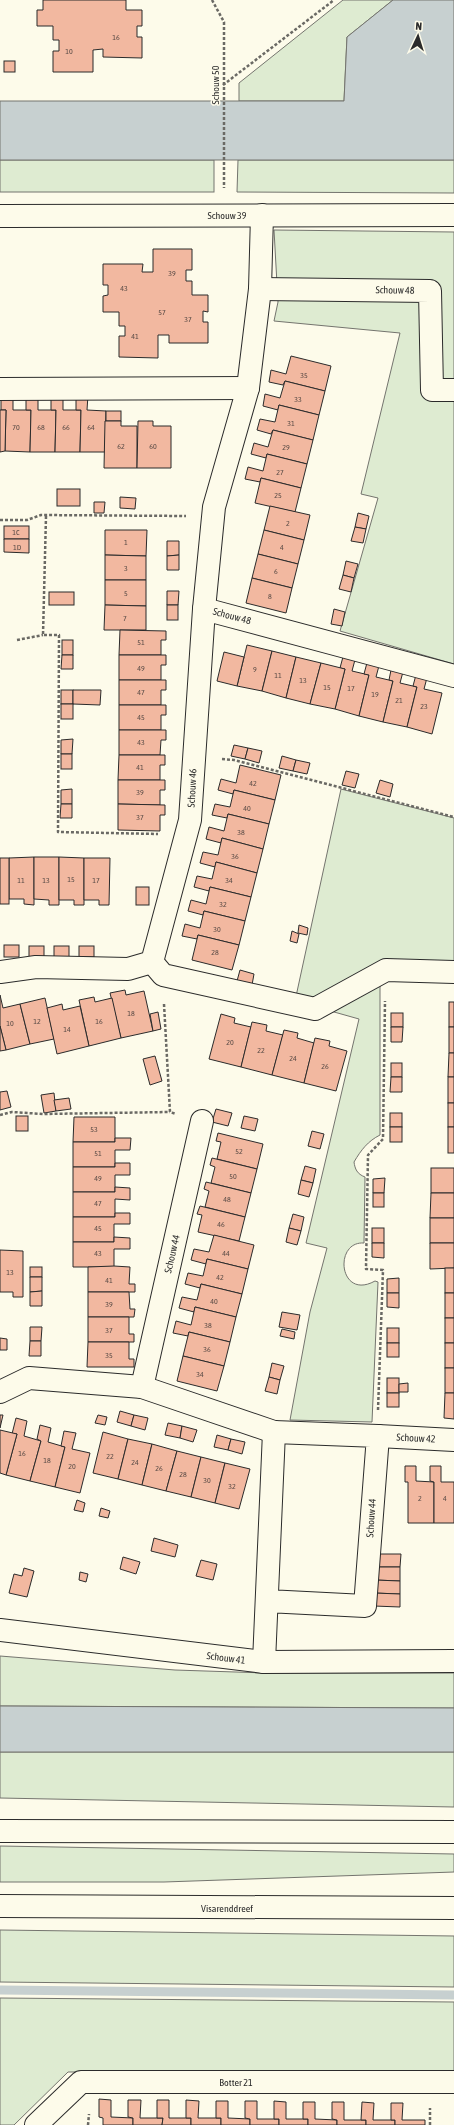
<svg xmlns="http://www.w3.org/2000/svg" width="454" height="2125" font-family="'Asap Condensed',sans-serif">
  <rect width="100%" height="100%" fill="#fdfbea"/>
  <!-- green -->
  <g fill="#deebd1" stroke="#74746e">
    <path d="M343,0H393L347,37L344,101H239V83Z"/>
    <rect x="0" y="160" width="214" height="32"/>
    <path d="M238,160H454V193L237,192Z"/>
    <path d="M274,230L454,232V664L340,631L378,498L361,494L400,333L274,321L278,302Z"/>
    <path d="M341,789L454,818V977H380V1135C368,1141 361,1150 354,1162C355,1169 357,1174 365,1177L364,1243C333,1241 339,1301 375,1281L378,1282L372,1422L290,1420L310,1312L327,1248L306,1243L359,1019L295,1001Z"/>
    <path d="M0,1656L175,1670L266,1673H454V1708L0,1706Z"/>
    <path d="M0,1752H454V1807L0,1798Z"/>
    <path d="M0,1846L454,1854V1872L164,1882H0Z"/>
    <path d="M0,1930L454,1936V1987L0,1982Z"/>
    <path d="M0,1998L454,2002V2071L68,2072L14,2125H0Z"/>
  </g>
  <!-- water -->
  <g fill="#c7d0d0" stroke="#74746e">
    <path d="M393,0H454V160H0V101H344L347,37Z"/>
    <path d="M0,1706L454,1708V1752H0Z"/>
  </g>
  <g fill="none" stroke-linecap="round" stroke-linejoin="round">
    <!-- stream -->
    <path stroke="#c7d0d0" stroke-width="9" d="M0,1990L454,1995"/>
  </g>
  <!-- building -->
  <g fill="#f2b8a0" stroke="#2b2b2b">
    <path d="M43,0H126V10H142V26H137V37H142V58L103,57V49L93,50V72H53V51H59V40H53V26H37V10H43Z"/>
    <rect x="4" y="61" width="11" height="11"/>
    <path d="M153,249H192V270H186V281H192V295H208V312L203,311V322H208V343H169V335H158V358L119,357V336H125V326H119V312H103V296L108,295V285H103V264H143L142,272H153Z"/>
    <path d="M291,356L331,366L325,391L285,381L283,385L269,382L271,370L286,374Z"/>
    <path d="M285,381L325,391L319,415L279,405L278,410L263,406L265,394L280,398Z"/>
    <path d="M13,394V410H31L30,452L5,451L6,410H1V395Z"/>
    <path d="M26,395H38V410H56L55,452H30L31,410H26Z"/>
    <path d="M51,395H63V410H81L80,452H55L56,410H51Z"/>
    <path d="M76,395H88L87,410L106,411L105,452H80L81,410H76Z"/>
    <path d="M279,405L319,415L313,440L273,430L271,434L257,430L260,419L275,422Z"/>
    <path d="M0,410H6L5,451L0,452Z"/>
    <rect x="106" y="411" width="15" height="10"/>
    <path d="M105,421H121V426H137V468H104Z"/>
    <path d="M138,421H153V426H171V468H137Z"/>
    <path d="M273,430L313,440L307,464L267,454L266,458L251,454L254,443L268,447Z"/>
    <path d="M267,454L307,464L301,488L261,478L260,482L245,479L248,467L263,471Z"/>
    <path d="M261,478L301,488L295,512L255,503Z"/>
    <rect x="57" y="489" width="23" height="17"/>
    <path d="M120,497L136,498L135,509L120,508Z"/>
    <path d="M94,502H105L104,513H94Z"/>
    <path d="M270,506L310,515L304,540L264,530Z"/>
    <path d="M358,513L369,516L366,529L355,527Z"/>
    <rect x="4" y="526" width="25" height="13"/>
    <path d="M355,527L366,529L363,543L351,541Z"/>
    <path d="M105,530H147L146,556L105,555Z"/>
    <path d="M264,530L304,540L298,564L258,554Z"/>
    <path d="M4,539H29V553L4,552Z"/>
    <path d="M167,541H179V555L167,556Z"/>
    <path d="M258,554L298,564L292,588L252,578Z"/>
    <path d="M105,555L146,556V580H105Z"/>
    <path d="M179,555V570H167V556Z"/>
    <path d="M346,561L358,564L354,578L343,575Z"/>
    <path d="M343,575L354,578L351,592L339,589Z"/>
    <path d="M252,578L292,588L286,613L246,603Z"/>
    <path d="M105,580H146V606L105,605Z"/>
    <path d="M167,591H179L178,605H167Z"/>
    <rect x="49" y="592" width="25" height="13"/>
    <path d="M105,605L146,606V630H104Z"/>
    <rect x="167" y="605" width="11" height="15"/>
    <path d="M334,609L345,612L342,626L331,624Z"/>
    <path d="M120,630L166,631V640H161V655H119Z"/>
    <rect x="62" y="640" width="11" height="15"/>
    <path d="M247,645L272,651L262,691L237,686Z"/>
    <path d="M272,651L296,657L286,698L262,691Z"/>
    <path d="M224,652L244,657L237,686L217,681Z"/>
    <path d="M344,653L356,656L352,671L369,675L359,716L335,709L345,669L340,668Z"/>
    <path d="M62,655H73V669H61Z"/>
    <path d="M119,655H166V665H161V680H119Z"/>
    <path d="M296,657L321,663L310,704L286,698Z"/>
    <path d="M368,659L380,662L376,677L393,681L383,722L359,716L369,675L364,674Z"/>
    <path d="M321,663L345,669L335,709L310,704Z"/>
    <path d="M392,665L404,668L400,683L417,687L407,727L383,722L393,681L389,680Z"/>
    <path d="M417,671L428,674L424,689L442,693L432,734L407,727L417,687L413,686Z"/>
    <path d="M119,680H166V690H161V705H119Z"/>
    <rect x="61" y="690" width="12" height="14"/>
    <path d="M73,690H101L100,705L73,704Z"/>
    <rect x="61" y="704" width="12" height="15"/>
    <path d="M119,705H166V715H161V730H119Z"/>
    <path d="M119,730H166V740H161L160,755H119Z"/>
    <path d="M73,739L72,754H61V740Z"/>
    <path d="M234,745L248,748L245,759L231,756Z"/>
    <path d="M248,748L262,751L259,763L245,759Z"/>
    <rect x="61" y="754" width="11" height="15"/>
    <path d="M119,755H165V765H160V780H118Z"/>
    <path d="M282,756L296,760L293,771L279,768Z"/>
    <path d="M296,760L310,763L307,774L293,771Z"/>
    <path d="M240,765L281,775L275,800L234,790L233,794L218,790L221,779L236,783Z"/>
    <path d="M346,771L359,774L355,788L342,785Z"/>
    <path d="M118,780H165V790H160V805L118,804Z"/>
    <path d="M380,780L393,784L390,797L376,793Z"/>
    <path d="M72,789V804H61V790Z"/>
    <path d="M234,790L275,800L269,824L228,814L227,818L212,815L215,804L230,807Z"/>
    <path d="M61,804H72V818H60Z"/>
    <path d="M118,804L165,805V815H160V831L118,830Z"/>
    <path d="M228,814L269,824L263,849L222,838L221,843L206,839L209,827L224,831Z"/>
    <path d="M222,838L263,849L257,873L216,862L215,867L200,863L203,852L218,855Z"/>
    <path d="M34,857V905L24,904V899H9V858Z"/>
    <path d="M34,857H59V905H49V900L34,899Z"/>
    <path d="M59,857L84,858V905H74V900H59Z"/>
    <rect x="0" y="858" width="9" height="46"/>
    <path d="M84,858H110L109,905H99V900H84Z"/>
    <path d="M216,862L257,873L251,897L210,887L209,891L194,887L197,876L212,879Z"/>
    <rect x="136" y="887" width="13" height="18"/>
    <path d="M210,887L251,897L245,921L204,911L203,915L188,911L191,900L206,904Z"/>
    <path d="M204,911L245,921L239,945L198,935L197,939L182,936L185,924L200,928Z"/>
    <path d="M299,925L308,928L307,935L298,933Z"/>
    <path d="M292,931L299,934L297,943L290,941Z"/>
    <path d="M198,935L239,945L232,970L192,960Z"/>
    <rect x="4" y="945" width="15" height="12"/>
    <rect x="29" y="946" width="15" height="11"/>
    <rect x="54" y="946" width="15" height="11"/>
    <rect x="79" y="946" width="15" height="11"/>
    <path d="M240,970L254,974L252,985L237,981Z"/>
    <path d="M125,990L126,995L144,991L153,1031L121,1038L110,993Z"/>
    <path d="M0,995L3,1008L20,1004L30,1044L6,1050L0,1026Z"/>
    <path d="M94,997L95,1002L112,998L121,1038L89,1046L79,1000Z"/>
    <path d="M45,998L54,1039L30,1044L20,1004Z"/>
    <rect x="449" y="1002" width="5" height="25"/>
    <path d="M62,1004L63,1010L80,1006L89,1046L57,1054L47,1008Z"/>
    <path d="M158,1012L161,1029L153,1031L150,1014Z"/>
    <rect x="391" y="1013" width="12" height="14"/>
    <path d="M221,1014L235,1018L234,1023L251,1027L241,1067L209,1059Z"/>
    <path d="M252,1022L267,1025L266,1031L283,1035L272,1075L241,1067Z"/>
    <path d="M0,1026L6,1050L0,1051Z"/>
    <path d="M391,1027H403L402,1042H391Z"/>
    <rect x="449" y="1027" width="5" height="26"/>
    <path d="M284,1030L298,1033L297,1038L314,1043L304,1083L272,1075Z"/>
    <path d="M315,1038L330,1041L329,1046L347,1051L336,1091L304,1083Z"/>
    <path d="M449,1053H454V1077H448Z"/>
    <path d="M155,1056L162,1081L150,1085L143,1059Z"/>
    <rect x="391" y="1063" width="11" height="14"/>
    <path d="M391,1077H402V1092H390Z"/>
    <rect x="448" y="1077" width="6" height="26"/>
    <path d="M7,1091L11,1107L0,1110V1092Z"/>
    <path d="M54,1093L56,1111L44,1113L41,1095Z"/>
    <path d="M69,1098L71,1109L56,1111L54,1100Z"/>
    <rect x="448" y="1103" width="6" height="24"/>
    <path d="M216,1109L232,1113L228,1126L212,1122Z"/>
    <rect x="390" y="1113" width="12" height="14"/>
    <rect x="16" y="1116" width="12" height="15"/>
    <path d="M244,1116L258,1119L255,1131L241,1128Z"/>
    <path d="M74,1117H115V1142H73Z"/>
    <rect x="390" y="1127" width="12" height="15"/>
    <rect x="448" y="1127" width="6" height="26"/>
    <path d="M312,1131L324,1134L320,1149L308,1146Z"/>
    <path d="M218,1133L263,1144L257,1169L217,1159L221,1142L216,1141Z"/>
    <path d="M115,1138H131L130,1150H115V1167H73V1142H115Z"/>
    <path d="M212,1158L257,1169L251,1193L211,1183L215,1167L210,1165Z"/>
    <path d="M115,1163H130V1175H115V1192H73V1167H115Z"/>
    <path d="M305,1166L316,1169L313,1183L301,1180Z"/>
    <rect x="431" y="1168" width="23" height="25"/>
    <path d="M385,1178L384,1193H373V1179Z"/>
    <path d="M301,1180L313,1183L309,1197L298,1194Z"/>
    <path d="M206,1182L251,1193L245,1217L205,1207L209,1191L204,1189Z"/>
    <path d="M115,1187L130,1188V1200L115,1199V1217H73V1192H115Z"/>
    <rect x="373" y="1193" width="11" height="14"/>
    <path d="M431,1193H454V1218H430Z"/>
    <path d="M200,1206L245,1217L239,1241L198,1232L202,1215L197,1214Z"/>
    <path d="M115,1213H130V1224H114V1242H73V1217H115Z"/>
    <path d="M293,1214L304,1217L301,1231L289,1228Z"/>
    <rect x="430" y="1218" width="24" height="25"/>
    <path d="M289,1228L301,1231L297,1245L286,1242Z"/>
    <rect x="372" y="1228" width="12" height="15"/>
    <path d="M214,1235L254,1245L248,1269L207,1259L206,1264L191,1260L194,1249L209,1252Z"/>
    <path d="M114,1237L130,1238V1249H114V1267H73V1242H114Z"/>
    <path d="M372,1243H384V1258L372,1257Z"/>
    <path d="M430,1243H454V1268L430,1269Z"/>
    <path d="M0,1250L23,1251V1297H13V1292H0Z"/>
    <path d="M207,1259L248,1269L242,1294L201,1284L200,1288L185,1284L188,1273L203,1276Z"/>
    <path d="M114,1266L130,1267L129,1284H135V1292H88V1267Z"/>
    <rect x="30" y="1267" width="12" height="10"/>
    <rect x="445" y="1268" width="9" height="25"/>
    <path d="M30,1277H42V1291L30,1292Z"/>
    <path d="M399,1278V1293H387V1279Z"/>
    <path d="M201,1284L242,1294L236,1317L195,1307L194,1312L179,1308L182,1297L197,1300Z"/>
    <path d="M42,1291V1306H30V1292Z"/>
    <path d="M88,1292H129L130,1309H135L134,1317H88Z"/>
    <path d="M387,1293H399V1308L387,1307Z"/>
    <rect x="445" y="1293" width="9" height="25"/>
    <path d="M195,1307L236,1317L230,1342L189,1332L188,1336L173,1333L176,1321L191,1325Z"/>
    <path d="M282,1312L300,1315L297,1330L279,1327Z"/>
    <path d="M88,1317H129V1334H134V1342H88Z"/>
    <rect x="445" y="1318" width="9" height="25"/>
    <path d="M30,1327H42L41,1341H30Z"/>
    <rect x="387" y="1328" width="12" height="15"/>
    <path d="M282,1329L295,1332L294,1339L280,1336Z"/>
    <path d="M189,1332L230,1342L224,1366L183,1356Z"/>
    <path d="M0,1338L7,1339V1350H0Z"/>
    <path d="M30,1341H41V1356H29Z"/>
    <path d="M88,1342H129V1359H134V1367H87Z"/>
    <rect x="387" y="1343" width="12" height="14"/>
    <rect x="445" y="1343" width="9" height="25"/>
    <path d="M183,1356L224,1366L217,1391L177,1381Z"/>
    <path d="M272,1363L284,1366L280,1380L269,1377Z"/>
    <rect x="445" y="1368" width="9" height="25"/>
    <path d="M269,1377L280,1380L277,1394L265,1391Z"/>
    <rect x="387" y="1378" width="12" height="15"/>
    <path d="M408,1383V1392H399V1384Z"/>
    <rect x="387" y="1393" width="12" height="14"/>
    <path d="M445,1393H454V1419L444,1418Z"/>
    <path d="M120,1411L134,1415L131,1426L117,1422Z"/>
    <path d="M0,1415H3L0,1428Z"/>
    <path d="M98,1415L107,1417L105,1425L95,1423Z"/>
    <path d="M134,1415L148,1418L145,1430L131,1426Z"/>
    <path d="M16,1418L27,1421L24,1436L41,1441L30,1481L6,1475L17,1434H12Z"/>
    <path d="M168,1423L182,1426L180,1438L165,1435Z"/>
    <path d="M40,1425L51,1428L48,1442L65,1447L55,1487L30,1481L41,1441L37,1439Z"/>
    <path d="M182,1426L197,1430L193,1442L180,1438Z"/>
    <path d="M0,1430L17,1434L6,1475L0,1473Z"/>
    <path d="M64,1431L76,1433L72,1449L90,1453L80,1493L55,1487L65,1447L61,1446Z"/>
    <path d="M103,1432L128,1439L118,1479L93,1473Z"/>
    <path d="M217,1435L231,1439L228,1450L214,1447Z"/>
    <path d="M128,1439L152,1444L142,1485L118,1479Z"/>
    <path d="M231,1439L245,1442L242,1454L228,1450Z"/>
    <path d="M152,1444L177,1451L166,1491L142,1485Z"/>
    <path d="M177,1451L201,1457L191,1497L166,1491Z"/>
    <path d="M201,1457L225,1463L215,1503L191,1497Z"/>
    <path d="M225,1463L250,1469L239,1509L215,1503Z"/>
    <path d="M405,1466H416V1481L434,1482V1523H408V1482H405Z"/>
    <path d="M430,1466H441V1482H454V1523H434V1482L430,1481Z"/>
    <path d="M77,1500L85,1503L83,1512L74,1510Z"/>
    <path d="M101,1508L110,1511L108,1518L99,1516Z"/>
    <path d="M154,1538L178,1545L175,1557L151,1551Z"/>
    <path d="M375,1554H401L400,1567H375Z"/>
    <path d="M123,1557L140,1562L136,1574L120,1569Z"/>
    <path d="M201,1560L217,1564L213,1580L196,1576Z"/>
    <path d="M375,1567H400V1581L375,1580Z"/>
    <path d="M24,1568L34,1571L27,1597L9,1593L14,1574L22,1576Z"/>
    <path d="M80,1572L88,1574L86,1582L79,1580Z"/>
    <path d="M375,1580L400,1581V1594L374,1593Z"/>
    <path d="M374,1593L400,1594V1607L374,1606Z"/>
    <path d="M99,2099L111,2100V2117L133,2118V2125H103V2118L99,2117Z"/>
    <path d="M128,2100H141L140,2118H163L162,2125H133V2118L128,2117Z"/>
    <path d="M157,2100H169V2118H191V2125H162L163,2118H157Z"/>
    <path d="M186,2100L199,2101L198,2118H221V2125H191V2118H186Z"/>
    <path d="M216,2101H228V2118L250,2119V2125H221V2118H216Z"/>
    <path d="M245,2101H257V2119H279V2125H250V2119L245,2118Z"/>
    <path d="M274,2101L286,2102V2119H308V2125H279V2119H274Z"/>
    <path d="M303,2102H315V2119L337,2120V2125H308V2119H303Z"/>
    <path d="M332,2102H344V2120H366V2125H337V2120L332,2119Z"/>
    <path d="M362,2102L374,2103L373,2120H395V2125H366V2120H361Z"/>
    <path d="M391,2103H403L402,2120H425V2125H395V2120H391Z"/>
  </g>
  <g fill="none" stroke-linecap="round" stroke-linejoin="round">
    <defs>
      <g id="street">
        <path d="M0,216L454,215"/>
        <path d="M260,289L430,291L432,390H454"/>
        <path d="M0,389L248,388"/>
        <path d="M204,609L454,676"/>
        <path d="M152,962L163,975L315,1009L386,970L454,972"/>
        <path d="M0,972L36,967L128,969L152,962L190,820L204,609L214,507L248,388L260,289L262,215"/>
        <path d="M142,1387L202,1121"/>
        <path d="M0,1392L29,1378L142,1387L274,1432"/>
        <path d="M378,1436L454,1440"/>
        <path d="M0,1630L264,1662L454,1661"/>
        <path d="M264,1662L274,1432L378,1436L365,1606L267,1601"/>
        <path d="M36,2125L81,2082H454"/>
      </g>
      <g id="secondary">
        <path d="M0,1831L454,1832"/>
        <path d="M0,1906L454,1908"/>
      </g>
    </defs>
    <!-- street casing -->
    <use href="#street" stroke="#2b2b2b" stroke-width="24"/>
    <!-- secondary casing -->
    <use href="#secondary" stroke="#2b2b2b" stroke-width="24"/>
    <!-- path -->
    <g stroke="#6a6964" stroke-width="2.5" stroke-dasharray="3 2" stroke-linecap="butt">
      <path d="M212,0L224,22V188"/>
      <path d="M223,85L334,0"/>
      <path d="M46,516L43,635H59L58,832L158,834"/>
      <path d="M0,520H27L41,515L186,516"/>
      <path d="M17,640L43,635"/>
      <path d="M222,759L234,760L454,817"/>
      <path d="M164,1004L170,1112L176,1114"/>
      <path d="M0,1115L12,1112L43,1114L170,1112"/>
      <path d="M378,1410L383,1270L366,1269L368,1155L383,1139L385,1001"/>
      <path d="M88,2125L89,2114"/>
      <path d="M430,2125V2108"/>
    </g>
    <!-- street -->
    <use href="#street" stroke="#fdfbea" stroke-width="22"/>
    <!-- secondary -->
    <use href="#secondary" stroke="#fdfbea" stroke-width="22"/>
  </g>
  <g text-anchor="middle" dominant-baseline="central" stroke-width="3" stroke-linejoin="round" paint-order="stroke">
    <!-- number labels -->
    <g font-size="8" fill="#5d4e48">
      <text x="116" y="37">16</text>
      <text x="69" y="51">10</text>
      <text x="172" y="273">39</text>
      <text x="124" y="288">43</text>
      <text x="162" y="312">57</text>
      <text x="188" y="319">37</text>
      <text x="135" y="336">41</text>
      <text x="304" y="375">35</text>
      <text x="298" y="399">33</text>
      <text x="291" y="423">31</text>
      <text x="16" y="427">70</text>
      <text x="41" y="427">68</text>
      <text x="66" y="427">66</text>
      <text x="91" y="427">64</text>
      <text x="121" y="446">62</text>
      <text x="153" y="446">60</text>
      <text x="286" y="447">29</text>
      <text x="280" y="472">27</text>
      <text x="278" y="495">25</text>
      <text x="288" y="523">2</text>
      <text x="16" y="532">1C</text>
      <text x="126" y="542">1</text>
      <text x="17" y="547">1D</text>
      <text x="282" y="547">4</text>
      <text x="126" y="568">3</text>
      <text x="276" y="571">6</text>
      <text x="126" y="593">5</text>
      <text x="270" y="596">8</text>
      <text x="125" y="618">7</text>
      <text x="141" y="642">51</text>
      <text x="141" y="668">49</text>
      <text x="255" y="669">9</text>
      <text x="278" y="675">11</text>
      <text x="303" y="680">13</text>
      <text x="327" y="687">15</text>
      <text x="351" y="688">17</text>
      <text x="141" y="692">47</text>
      <text x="375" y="694">19</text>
      <text x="399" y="700">21</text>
      <text x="424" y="706">23</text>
      <text x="141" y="717">45</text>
      <text x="141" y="742">43</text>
      <text x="140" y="767">41</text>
      <text x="253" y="783">42</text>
      <text x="140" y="792">39</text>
      <text x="247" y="808">40</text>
      <text x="140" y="817">37</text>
      <text x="241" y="832">38</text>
      <text x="235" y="856">36</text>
      <text x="71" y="879">15</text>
      <text x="21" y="880">11</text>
      <text x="46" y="880">13</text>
      <text x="96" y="880">17</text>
      <text x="229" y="880">34</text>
      <text x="223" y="904">32</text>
      <text x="217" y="929">30</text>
      <text x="215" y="952">28</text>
      <text x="131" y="1013">18</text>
      <text x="37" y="1021">12</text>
      <text x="99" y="1021">16</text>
      <text x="10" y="1023">10</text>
      <text x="67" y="1029">14</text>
      <text x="230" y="1042">20</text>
      <text x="261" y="1050">22</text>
      <text x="293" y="1058">24</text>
      <text x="325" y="1066">26</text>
      <text x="94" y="1129">53</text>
      <text x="239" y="1151">52</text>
      <text x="98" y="1153">51</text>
      <text x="233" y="1176">50</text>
      <text x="98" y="1178">49</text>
      <text x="227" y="1199">48</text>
      <text x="98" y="1203">47</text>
      <text x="221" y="1224">46</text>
      <text x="98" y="1228">45</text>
      <text x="98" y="1253">43</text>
      <text x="226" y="1253">44</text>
      <text x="10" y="1272">13</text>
      <text x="220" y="1277">42</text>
      <text x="109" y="1280">41</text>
      <text x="214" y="1301">40</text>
      <text x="109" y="1304">39</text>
      <text x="208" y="1325">38</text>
      <text x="109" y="1330">37</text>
      <text x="207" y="1349">36</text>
      <text x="109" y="1355">35</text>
      <text x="200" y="1374">34</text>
      <text x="22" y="1453">16</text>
      <text x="110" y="1456">22</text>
      <text x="47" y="1460">18</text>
      <text x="135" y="1462">24</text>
      <text x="72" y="1466">20</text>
      <text x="159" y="1468">26</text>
      <text x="183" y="1474">28</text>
      <text x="207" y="1480">30</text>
      <text x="232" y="1486">32</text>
      <text x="420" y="1498">2</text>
      <text x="445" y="1498">4</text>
    </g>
    <!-- street labels -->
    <g font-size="10" fill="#2b2b2b" stroke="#fdfbea">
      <text transform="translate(215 85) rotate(-90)">Schouw 50</text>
      <text x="227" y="215">Schouw 39</text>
      <text transform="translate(395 290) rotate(1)">Schouw 48</text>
      <text transform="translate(232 616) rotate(15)">Schouw 48</text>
      <text transform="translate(192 788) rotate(-87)">Schouw 46</text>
      <text transform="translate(172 1254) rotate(-77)">Schouw 44</text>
      <text transform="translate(416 1438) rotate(3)">Schouw 42</text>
      <text transform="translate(371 1518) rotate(-86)">Schouw 44</text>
      <text transform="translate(226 1658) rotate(7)">Schouw 41</text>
      <text x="227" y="1908">Visarenddreef</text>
      <text x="236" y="2082">Botter 21</text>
    </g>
  </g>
  <!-- north arrow -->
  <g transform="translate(418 36) rotate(4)" stroke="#fdfbea" stroke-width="3" paint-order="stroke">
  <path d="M0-3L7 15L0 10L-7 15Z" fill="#2b2b2b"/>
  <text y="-6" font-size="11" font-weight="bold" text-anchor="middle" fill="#2b2b2b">N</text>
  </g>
</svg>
